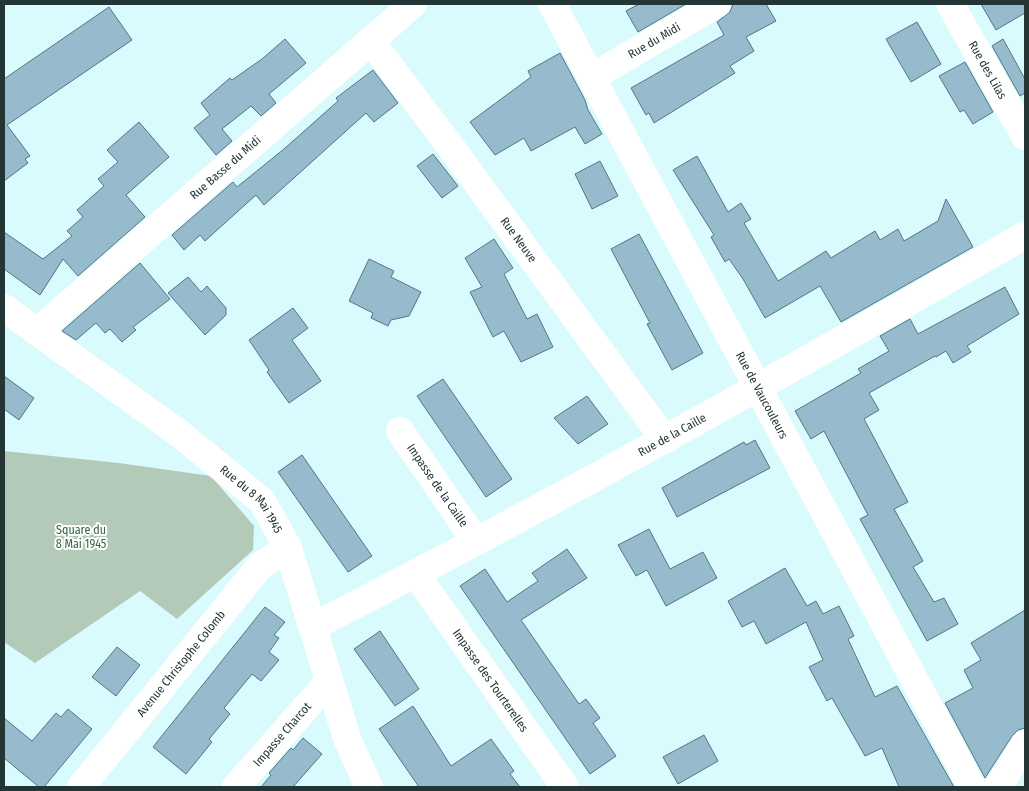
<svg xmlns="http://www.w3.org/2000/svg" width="1029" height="791" font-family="'Fira Sans Condensed',sans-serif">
  <rect width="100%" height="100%" fill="#d9fbfd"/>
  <!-- green -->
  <path fill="#b4cab8" d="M4,451L119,463L211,476L254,526L253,550L177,619L140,591L35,663L4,642Z"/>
  <!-- building -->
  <g fill="#95bbcc" stroke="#547684">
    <path d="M639,4H686L638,32L626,11Z"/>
    <path d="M733,4H766L776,21L746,37L754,51L730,66L735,73L654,123L649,113L646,115L631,88L724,35L717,22L730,12Z"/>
    <path d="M981,4H1025V13L996,30Z"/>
    <path d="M109,7L132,40L7,125L30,156L25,159L28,163L4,181V79Z"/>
    <path d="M917,22L941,64L911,82L886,39Z"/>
    <path d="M285,39L306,63L269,94L276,103L261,116L251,106L222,129L232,141L216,155L194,128L210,115L201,103L230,78L232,80L262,59Z"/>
    <path d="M1003,39L1025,79V93L1020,96L992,46Z"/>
    <path d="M560,53L585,100L588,110L602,134L585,144L575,127L531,151L524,138L495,155L470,122L531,77L528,71Z"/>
    <path d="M965,62L993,112L973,124L964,110L960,112L939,76Z"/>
    <path d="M373,70L398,103L374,122L366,113L264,205L256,195L205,241L200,235L184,250L172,235L233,182L237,187L284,149L338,101L336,98Z"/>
    <path d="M139,122L169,157L126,195L145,217L78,276L63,259L40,295L4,269V232L43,259L72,236L67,231L83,217L77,210L104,186L98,179L118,162L107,150Z"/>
    <path d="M433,154L458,186L442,198L417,166Z"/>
    <path d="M697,156L728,212L741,203L751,219L744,223L778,281L826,251L831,258L875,231L880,240L898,229L904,241L938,221L946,199L973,247L841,322L820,286L765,318L743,279L729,259L725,262L711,237L714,235L673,170Z"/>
    <path d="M600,161L618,196L592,209L575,174Z"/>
    <path d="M639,234L703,353L672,370L647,324L650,323L611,249Z"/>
    <path d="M494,239L513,268L504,274L527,319L537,314L553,347L521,362L504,331L493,337L470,292L482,287L465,258Z"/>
    <path d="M369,259L394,271L391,277L421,292L409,316L391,320L388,326L371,318L373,313L349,301Z"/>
    <path d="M140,263L170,299L133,327L136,330L122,342L110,329L105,333L96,323L76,340L62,331Z"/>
    <path d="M188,277L201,292L207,286L226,308V315L205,335L168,293Z"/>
    <path d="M1005,287L1019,314L967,346L971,352L953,363L946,351L936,357L935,356L869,393L879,410L864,419L908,502L894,509L923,561L913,567L934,602L944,598L958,624L927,641L860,519L868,515L824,431L811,439L795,411L861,373L858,369L889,351L880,336L910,319L918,334Z"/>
    <path d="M293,308L308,328L292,340L321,381L289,403L267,372L269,370L249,340Z"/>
    <path d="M4,376L34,398L19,420L4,409Z"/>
    <path d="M443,379L512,479L486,497L417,396Z"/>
    <path d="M587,396L608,424L578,444L554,418Z"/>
    <path d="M755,440L770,468L677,517L662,488L744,442L746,445Z"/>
    <path d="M302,455L372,556L348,572L278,472Z"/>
    <path d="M649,529L670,569L703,552L717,578L666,606L647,570L636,576L618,545Z"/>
    <path d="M567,549L587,578L521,620L579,704L586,699L600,718L593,723L616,756L590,774L460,586L485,569L507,602L538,581L532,573Z"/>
    <path d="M785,568L807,606L816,601L823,614L839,606L854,636L848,639L875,697L897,686L954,787H899L882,748L865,756L832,698L827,701L809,667L823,660L806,622L766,644L754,621L742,627L728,601Z"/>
    <path d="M265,607L285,622L274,635L279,638L269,652L279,660L261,681L252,674L224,708L230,714L209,739L212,742L186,774L153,747Z"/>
    <path d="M1025,610V728L1018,730L1012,736L985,778L945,703L973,688L964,670L981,660L971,643Z"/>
    <path d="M380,631L419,689L395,706L354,649Z"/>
    <path d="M117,647L140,665L116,696L92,677Z"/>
    <path d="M413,706L451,766L491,739L514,771L510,774L520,787H419L379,729Z"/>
    <path d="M68,709L92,729L44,787H39L4,758V718L32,741L56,713L61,717Z"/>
    <path d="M704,735L718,761L678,784L663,757Z"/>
    <path d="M303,738L322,754L293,787H261L271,775L269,773L291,748L293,750Z"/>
  </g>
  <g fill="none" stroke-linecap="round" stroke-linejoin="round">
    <!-- street -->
    <g stroke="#fff" stroke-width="28">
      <path id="s1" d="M552,4L972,787"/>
      <path id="s2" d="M950,4L1025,136"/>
      <path id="s3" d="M370,40L453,150L665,440"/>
      <path id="s4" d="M592,77L717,4"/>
      <path id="s5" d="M4,308L180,434L262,501L288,548L348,741L369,787"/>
      <path id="s6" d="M37,332L413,4"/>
      <path id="s7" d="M400,431L475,540"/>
      <path id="s8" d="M416,574L565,787"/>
      <path id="s9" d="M314,626C555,503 791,370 1025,235"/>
      <path id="s10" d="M81,787L260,566L288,548"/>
      <path id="s11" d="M236,787L329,681"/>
      <path d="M998,787L1025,744"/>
    </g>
  </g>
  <g text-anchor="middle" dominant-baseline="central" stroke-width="4" stroke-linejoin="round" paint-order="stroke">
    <!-- street labels -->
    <g font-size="12" fill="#243536" stroke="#fff">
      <text stroke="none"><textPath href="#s4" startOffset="72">Rue du Midi</textPath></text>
      <text stroke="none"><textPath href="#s2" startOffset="76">Rue des Lilas</textPath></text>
      <text stroke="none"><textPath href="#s6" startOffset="250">Rue Basse du Midi</textPath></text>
      <text stroke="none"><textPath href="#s3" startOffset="249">Rue Neuve</textPath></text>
      <text stroke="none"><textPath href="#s1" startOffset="444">Rue de Vaucouleurs</textPath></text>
      <text stroke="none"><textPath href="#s9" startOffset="406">Rue de la Caille</textPath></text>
      <text stroke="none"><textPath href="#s7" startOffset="66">Impasse de la Caille</textPath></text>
      <text stroke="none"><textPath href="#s5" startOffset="314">Rue du 8 Mai 1945</textPath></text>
      <text stroke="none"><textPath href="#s10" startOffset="159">Avenue Christophe Colomb</textPath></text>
      <text stroke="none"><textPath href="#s8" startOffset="130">Impasse des Tourterelles</textPath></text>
      <text stroke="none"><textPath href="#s11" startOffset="70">Impasse Charcot</textPath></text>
    </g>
    <!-- park labels -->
    <g font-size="12" fill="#356441" stroke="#fff">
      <text x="81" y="530">Square du<tspan x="81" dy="14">8 Mai 1945</tspan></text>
    </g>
  </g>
  <!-- border -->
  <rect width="1029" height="791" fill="none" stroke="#243536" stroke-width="10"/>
</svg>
